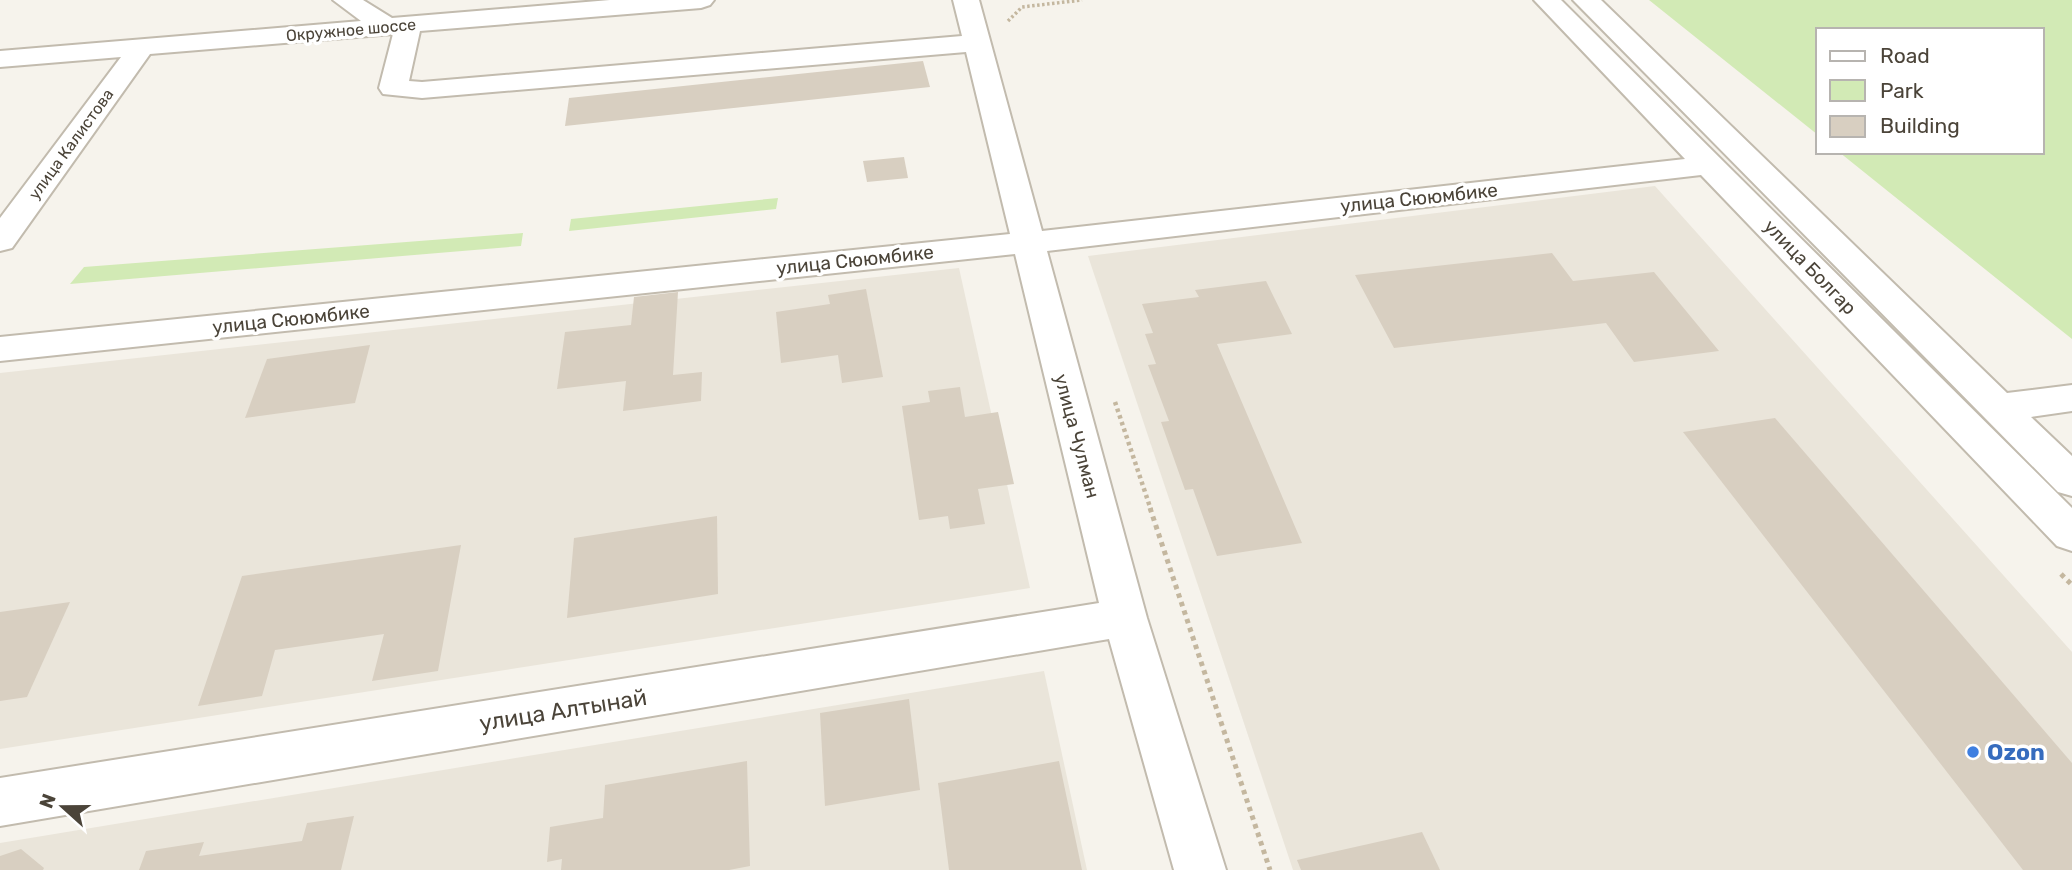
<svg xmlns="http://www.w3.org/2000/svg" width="2072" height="870" font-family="Rubik,sans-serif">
  <rect width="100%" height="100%" fill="#f6f3ec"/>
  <!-- residential -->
  <g fill="#eae5da">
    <path d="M1655,186L2072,652V870H1293L1088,256Z"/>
    <path d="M959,268L1030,588L0,749V373Z"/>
    <path d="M1044,671L1087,870H0V843Z"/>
  </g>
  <!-- green -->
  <g fill="#d2eab5">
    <path d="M1649,0H2072V339L1839,152H2042V30H1818V135Z"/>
    <path d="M778,198L776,209L569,231L571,219Z"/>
    <path d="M523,233L521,246L70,284L84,267Z"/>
  </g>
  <!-- building -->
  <g fill="#d8cfc1">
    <path d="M923,61L930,87L565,126L569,98Z"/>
    <path d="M904,157L908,178L867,182L863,161Z"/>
    <path d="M1552,253L1573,281L1654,272L1719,351L1634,362L1606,323L1394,348L1355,275Z"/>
    <path d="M1266,281L1292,334L1217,344L1302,543L1217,556L1193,489L1185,490L1161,422L1169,421L1148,365L1156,364L1145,334L1153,333L1142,304L1199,297L1195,290Z"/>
    <path d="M866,289L883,377L842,383L838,355L781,363L776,312L830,304L828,295Z"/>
    <path d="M678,292L673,375L702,372L701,401L623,411L626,381L557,389L565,332L631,325L634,297Z"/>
    <path d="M370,345L355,403L245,418L267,359Z"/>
    <path d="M960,387L965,417L998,412L1014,484L978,489L985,524L950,529L948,516L919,520L902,406L930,402L928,391Z"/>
    <path d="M1775,418L2072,763V870H2023L1683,432Z"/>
    <path d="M717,516L718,594L567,618L574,538Z"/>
    <path d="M461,545L438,671L372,681L384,634L275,650L262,696L198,706L242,576Z"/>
    <path d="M70,602L27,697L0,701V612Z"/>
    <path d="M909,699L920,790L825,806L820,713Z"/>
    <path d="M747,761L750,866L729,870H561L562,859L547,862L550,827L603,818L605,785Z"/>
    <path d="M1059,761L1082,870H949L938,783Z"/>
    <path d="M354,816L341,870H139L146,851L204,842L199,856L302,841L307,823Z"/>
    <path d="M1422,832L1440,870H1301L1297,860Z"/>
    <path d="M21,849L44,868L43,870H0V856Z"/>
  </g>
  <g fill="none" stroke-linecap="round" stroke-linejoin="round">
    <defs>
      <g id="minor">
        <path d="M333,0H363L392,18L610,0H714L710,5L701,8L420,31L409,81L422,82L962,36L953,0H979L1042,231L1685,159L1534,0H1561L2072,508V551L2057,546L1701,175L1047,251L1147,618L1226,870H1174L1109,639L0,826V778L1099,603L1015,254L0,361V337L1010,234L966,52L422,98L383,94L379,88L393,34L150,54L12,248L0,251V218L121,57L0,67V51L361,21Z"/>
        <path d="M1573,0H1601L2007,393L2072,385V411L2031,417L2072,456V496L2058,492Z"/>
      </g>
    </defs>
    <!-- minor casing -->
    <use href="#minor" stroke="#c2bbae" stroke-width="4"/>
    <!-- path-far2 -->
    <path stroke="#c4b79f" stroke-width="3.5" stroke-dasharray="2.5 2.5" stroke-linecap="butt" d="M1008,21L1022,7L1082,0"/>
    <!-- path-far1 -->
    <path stroke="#c4b79f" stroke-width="4.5" stroke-dasharray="3.5 3.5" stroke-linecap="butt" d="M1115,402L1151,510"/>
    <!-- path -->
    <g stroke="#c4b79f" stroke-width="5" stroke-dasharray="4.5 4.5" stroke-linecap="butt">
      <path d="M1150,508L1270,870"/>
      <path d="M2061,574L2072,585"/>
    </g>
    <!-- minor -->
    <use href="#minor" fill="#fff" fill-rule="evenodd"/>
  </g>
  <!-- markers -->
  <circle fill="#3f7fe0" stroke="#fff" stroke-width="2.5" cx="1973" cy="752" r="7"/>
  <g text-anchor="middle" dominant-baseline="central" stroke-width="7" stroke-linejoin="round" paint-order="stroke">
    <!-- far-street labels -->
    <g font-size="16" fill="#4b4439" stroke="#fff">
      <text transform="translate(351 30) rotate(-5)">Окружное шоссе</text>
      <text transform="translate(71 144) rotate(-54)">улица Калистова</text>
    </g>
    <!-- street labels -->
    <g font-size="19" fill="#4b4439" stroke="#fff">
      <text transform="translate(1419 198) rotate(-6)">улица Сююмбике</text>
      <text transform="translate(855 260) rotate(-6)">улица Сююмбике</text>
      <text transform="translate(1810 267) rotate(46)">улица Болгар</text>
      <text transform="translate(291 319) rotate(-6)">улица Сююмбике</text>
      <text transform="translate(1077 436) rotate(75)">улица Чулман</text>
    </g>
    <!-- near-street labels -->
    <g font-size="23" fill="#4b4439" stroke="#fff">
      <text transform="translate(563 710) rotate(-9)">улица Алтынай</text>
    </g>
    <!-- near-shop labels -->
    <g font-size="23" font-weight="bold" fill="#366cbe" stroke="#fff" text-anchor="start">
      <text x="1987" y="752">Ozon</text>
    </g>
  </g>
  <!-- legend -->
  <rect x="1816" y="28" width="228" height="126" fill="#ffffff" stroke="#b7b4b0" stroke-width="2"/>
  <rect x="1830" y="51" width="35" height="10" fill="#ffffff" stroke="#b7b4b0" stroke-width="2"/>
  <text x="1880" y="63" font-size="21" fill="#4b4439">Road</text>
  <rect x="1830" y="80" width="35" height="21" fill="#d2eab5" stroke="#b7b4b0" stroke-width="2"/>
  <text x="1880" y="98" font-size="21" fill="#4b4439">Park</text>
  <rect x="1830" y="116" width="35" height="21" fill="#d8cfc1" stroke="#b7b4b0" stroke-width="2"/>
  <text x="1880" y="133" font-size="21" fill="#4b4439">Building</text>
  <!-- north arrow -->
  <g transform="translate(63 807) rotate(291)" stroke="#ffffff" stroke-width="5" paint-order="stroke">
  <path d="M0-5L12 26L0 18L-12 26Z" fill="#4b4439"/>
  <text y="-10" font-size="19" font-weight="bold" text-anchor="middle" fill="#4b4439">N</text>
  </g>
</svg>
